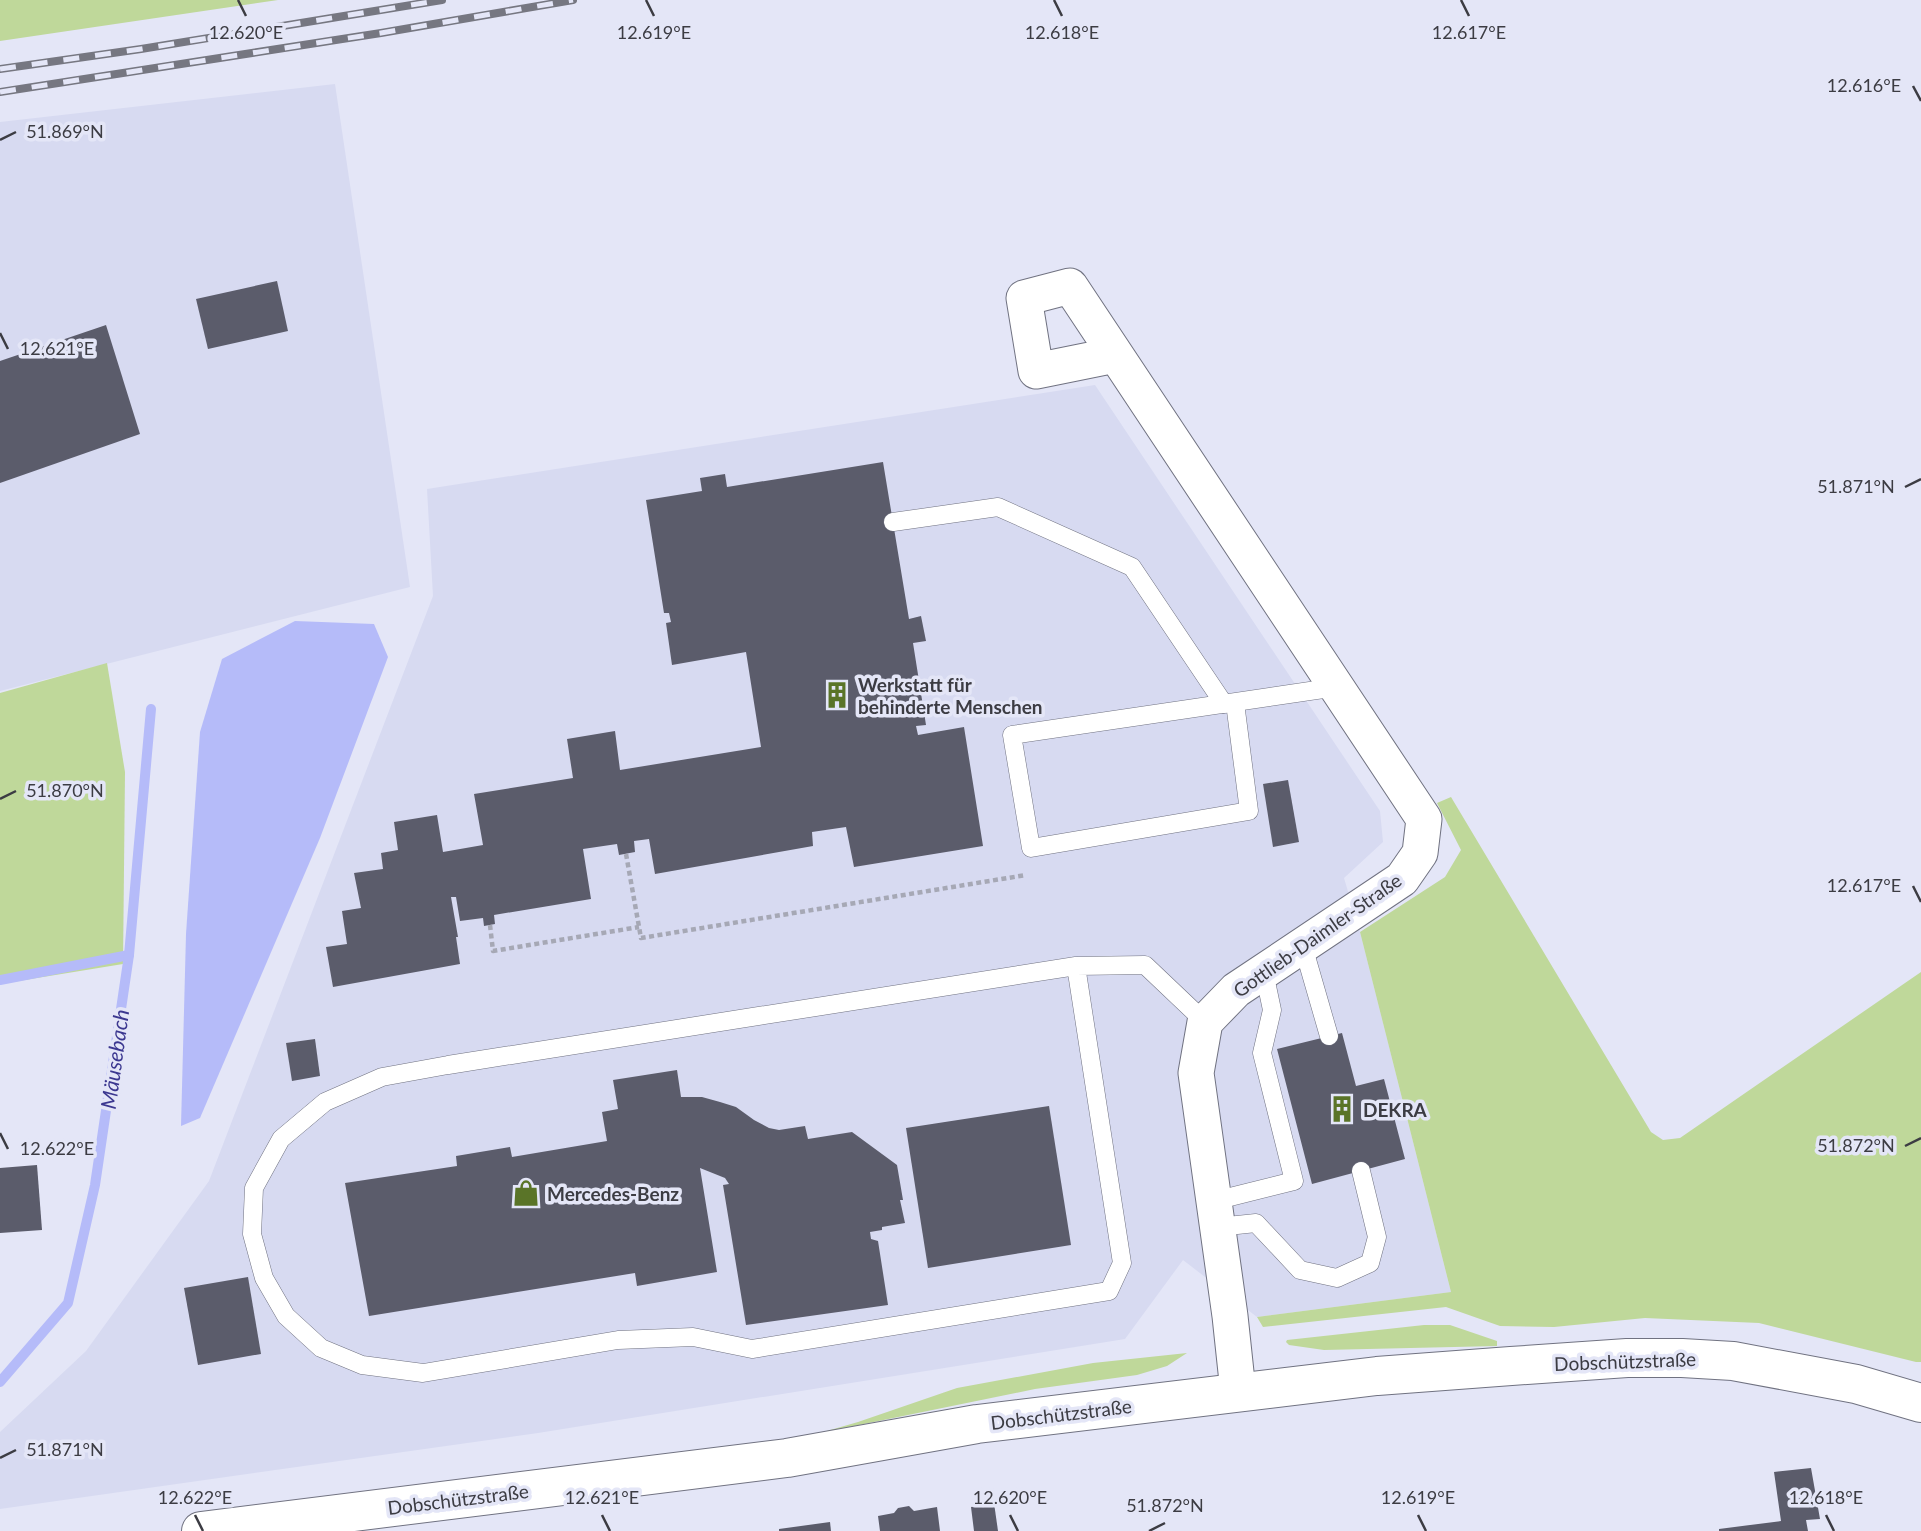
<svg xmlns="http://www.w3.org/2000/svg" width="1921" height="1531" font-family="Lato,sans-serif">
  <rect width="100%" height="100%" fill="#e4e6f7"/>
  <!-- built -->
  <g fill="#d7daf1">
    <path d="M335,84L410,587L0,691V122Z"/>
    <path d="M1095,385L1380,811L1383,842L1344,878L1360,932L1451,1292L1257,1317L1183,1260L1125,1339L538,1433L0,1509V1432L86,1351L209,1181L433,596L427,489Z"/>
  </g>
  <!-- green -->
  <g fill="#bfd89a">
    <path d="M0,0H278L0,41Z"/>
    <path d="M107,663L125,772L123,964L0,984V693Z"/>
    <path d="M1451,797L1651,1132L1663,1140L1680,1138L1921,972V1362H1916L1759,1323L1645,1318L1554,1327L1500,1326L1446,1307L1263,1327L1257,1317L1451,1292L1360,932L1445,877L1461,850L1437,803Z"/>
    <path d="M1424,1325H1450L1497,1341V1346L1324,1350L1289,1345L1286,1342L1287,1340Z"/>
    <path d="M1187,1353L1167,1366L1137,1375L1035,1389L820,1433L858,1422L957,1388L1093,1363Z"/>
  </g>
  <!-- water -->
  <path fill="#b5bbf9" d="M295,621L374,624L388,657L320,838L200,1118L181,1126L186,934L200,732L222,659Z"/>
  <g fill="none" stroke-linecap="round" stroke-linejoin="round">
    <!-- stream -->
    <g stroke="#b5bbf9" stroke-width="10">
      <path d="M0,980L129,955"/>
      <path d="M0,1382L68,1303L95,1185L129,955L151,709"/>
    </g>
  </g>
  <!-- building -->
  <g fill="#5b5c6b">
    <path d="M277,281L288,331L208,349L196,299Z"/>
    <path d="M106,325L140,434L0,483V361Z"/>
    <path d="M883,462L909,619L921,616L926,641L913,643L926,725L916,726L918,735L964,727L983,846L854,867L846,827L812,832L813,846L655,874L649,839L634,841L635,852L619,855L617,844L583,849L591,899L494,915L495,924L484,926L483,918L460,921L456,897H451L458,937H456L460,964L333,987L326,947L347,944L342,911L361,908L354,873L383,869L381,853L398,850L394,822L437,815L443,852L483,845L474,794L573,778L567,739L615,731L620,770L761,747L746,652L672,665L666,623L671,622L669,613H664L646,500L702,491L700,478L725,474L727,487Z"/>
    <path d="M1288,780L1299,842L1273,847L1263,784Z"/>
    <path d="M1342,1033L1356,1086L1384,1079L1405,1159L1312,1184L1277,1049Z"/>
    <path d="M315,1039L320,1076L292,1081L286,1043Z"/>
    <path d="M677,1070L681,1097H702L720,1102L736,1107L754,1120L769,1128L779,1130L805,1126L808,1139L852,1132L897,1165L903,1200H900L905,1223L882,1227V1230L870,1232L871,1239L878,1241L888,1305L746,1325L723,1185L729,1184L725,1178L700,1168L717,1272L637,1286L635,1273L369,1316L345,1183L457,1166L456,1156L510,1147L512,1157L607,1141L602,1112L618,1109L613,1080Z"/>
    <path d="M1049,1106L1071,1245L928,1268L906,1128Z"/>
    <path d="M37,1165L42,1230L0,1233V1168Z"/>
    <path d="M248,1277L261,1354L198,1365L184,1288Z"/>
    <path d="M1811,1468L1820,1519L1806,1520L1808,1531H1719V1529L1781,1521L1774,1472Z"/>
    <path d="M994,1503L998,1531H974L971,1507Z"/>
    <path d="M909,1506L914,1511L937,1507L940,1531H880L878,1516L894,1513L898,1508Z"/>
    <path d="M830,1522L831,1531H779V1529Z"/>
  </g>
  <g fill="none" stroke-linecap="round" stroke-linejoin="round">
    <defs>
      <g id="lane">
        <path d="M893,522L998,507L1132,567L1224,704"/>
        <path d="M1235,703L1249,811L1031,848L1012,735L1337,687"/>
        <path d="M1303,946L1329,1036"/>
        <path d="M1076,966L1122,1263L1109,1291L752,1349L693,1337L618,1340L423,1373L362,1365L321,1348L286,1316L264,1278L252,1234L254,1188L281,1139L325,1102L382,1077L448,1065L1076,966L1145,965L1205,1022"/>
        <path d="M1214,1201L1294,1181L1262,1053L1272,1010L1264,972"/>
        <path d="M1218,1227L1256,1223L1300,1270L1337,1278L1370,1263L1377,1237L1361,1171"/>
      </g>
      <path id="street" d="M1115,355L1036,371L1024,298L1070,286L1424,819L1420,853L1402,879L1236,990L1205,1022L1196,1073L1230,1316L1238,1391"/>
      <path id="secondary" d="M201,1531L787,1458L977,1424L1377,1376L1511,1366L1627,1358H1682L1733,1361L1856,1384L1921,1403"/>
    </defs>
    <!-- lane casing -->
    <use href="#lane" stroke="#707281" stroke-width="19"/>
    <!-- street casing -->
    <use href="#street" stroke="#707281" stroke-width="37"/>
    <!-- secondary casing -->
    <use href="#secondary" stroke="#707281" stroke-width="40"/>
    <!-- path -->
    <g stroke="#a6a8b5" stroke-width="4.5" stroke-dasharray="5 3.5" stroke-linecap="butt">
      <path d="M626,854L641,938L1026,875"/>
      <path d="M490,925L493,951L639,927"/>
    </g>
    <!-- lane -->
    <use href="#lane" stroke="#fff" stroke-width="18"/>
    <!-- street -->
    <use href="#street" stroke="#fff" stroke-width="35"/>
    <!-- secondary -->
    <use href="#secondary" stroke="#fff" stroke-width="38"/>
    <defs>
      <g id="rail">
        <path d="M0,69L141,49L442,0"/>
        <path d="M0,92L381,33L573,0"/>
      </g>
    </defs>
    <!-- rail casing -->
    <use href="#rail" stroke="#767781" stroke-width="8"/>
    <!-- rail -->
    <use href="#rail" stroke="#e4e6f7" stroke-width="5" stroke-dasharray="16" stroke-linecap="butt"/>
  </g>
  <!-- ticks -->
  <path fill="none" stroke="#3c3c43" stroke-width="2.5" d="M238,0L246,16M646,0L654,16M1054,0L1062,16M1461,0L1469,16M1913,86L1921,101M0,140L16,132M0,333L8,349M1905,487L1921,479M0,799L16,791M1913,886L1921,902M0,1133L8,1149M1905,1146L1921,1138M0,1458L16,1450M195,1515L203,1531M602,1515L610,1531M1010,1515L1018,1531M1418,1515L1426,1531M1826,1515L1834,1531M1149,1531L1165,1523"/>
  <!-- icons -->
  <defs>
    <symbol id="building-bare" viewBox="-9 -9 18 18"><path d="M-4-6H4V6H1V3H-1V6H-4ZM-2.5-4.3h1.7v1.8h-1.7ZM.8-4.3h1.7v1.8H.8ZM-2.5-1h1.7V.8h-1.7ZM.8-1h1.7V.8H.8Z" fill="#5a7428" stroke="#e4e6f7" stroke-width="2.5" paint-order="stroke"/></symbol>
    <symbol id="shop-bare" viewBox="-9 -9 18 18"><path d="M-5-2.5h2.3a2.7 3.5 0 0 1 5.4 0H5L5.5 6h-11ZM-1.5-2.5h3a1.5 2.3 0 0 0-3 0Z" fill="#5a7428" stroke="#e4e6f7" stroke-width="2.5" paint-order="stroke"/></symbol>
  </defs>
  <g fill-rule="evenodd">
    <use href="#building-bare" x="818" y="676" width="38" height="38"/>
    <use href="#building-bare" x="1323" y="1090" width="38" height="38"/>
    <use href="#shop-bare" x="507" y="1174" width="38" height="38"/>
  </g>
  <g text-anchor="middle" dominant-baseline="central" stroke-width="7" stroke-linejoin="round" paint-order="stroke">
    <!-- poi labels -->
    <g font-size="19" font-weight="bold" fill="#3c3c43" stroke="#e4e6f7" text-anchor="start">
      <text x="858" y="684">Werkstatt für<tspan x="858" dy="22">behinderte Menschen</tspan></text>
      <text x="1363" y="1109">DEKRA</text>
      <text x="547" y="1193">Mercedes-Benz</text>
    </g>
    <!-- street labels -->
    <g font-size="19" fill="#3c3c43" stroke="#e4e6f7">
      <text transform="translate(1317 935) rotate(-35)">Gottlieb-Daimler-Straße</text>
      <text transform="translate(1625 1361) rotate(-2)">Dobschützstraße</text>
      <text transform="translate(1061 1414) rotate(-7)">Dobschützstraße</text>
      <text transform="translate(458 1499) rotate(-7)">Dobschützstraße</text>
    </g>
    <!-- water labels -->
    <g font-size="21" font-style="italic" fill="#3c3890" stroke="#e4e6f7">
      <text transform="translate(114 1059) rotate(-82)">Mäusebach</text>
    </g>
  </g>
  <g font-size="18" text-anchor="middle" fill="#3c3c43" stroke="#e4e6f7" stroke-width="7" stroke-linejoin="round" paint-order="stroke">
    <text x="246" y="39">12.620°E</text>
    <text x="654" y="39">12.619°E</text>
    <text x="1062" y="39">12.618°E</text>
    <text x="1469" y="39">12.617°E</text>
    <text x="1864" y="92">12.616°E</text>
    <text x="65" y="138">51.869°N</text>
    <text x="57" y="355">12.621°E</text>
    <text x="1856" y="493">51.871°N</text>
    <text x="65" y="797">51.870°N</text>
    <text x="1864" y="892">12.617°E</text>
    <text x="1856" y="1152">51.872°N</text>
    <text x="57" y="1155">12.622°E</text>
    <text x="65" y="1456">51.871°N</text>
    <text x="195" y="1504">12.622°E</text>
    <text x="602" y="1504">12.621°E</text>
    <text x="1010" y="1504">12.620°E</text>
    <text x="1418" y="1504">12.619°E</text>
    <text x="1826" y="1504">12.618°E</text>
    <text x="1165" y="1512">51.872°N</text>
  </g>
</svg>
